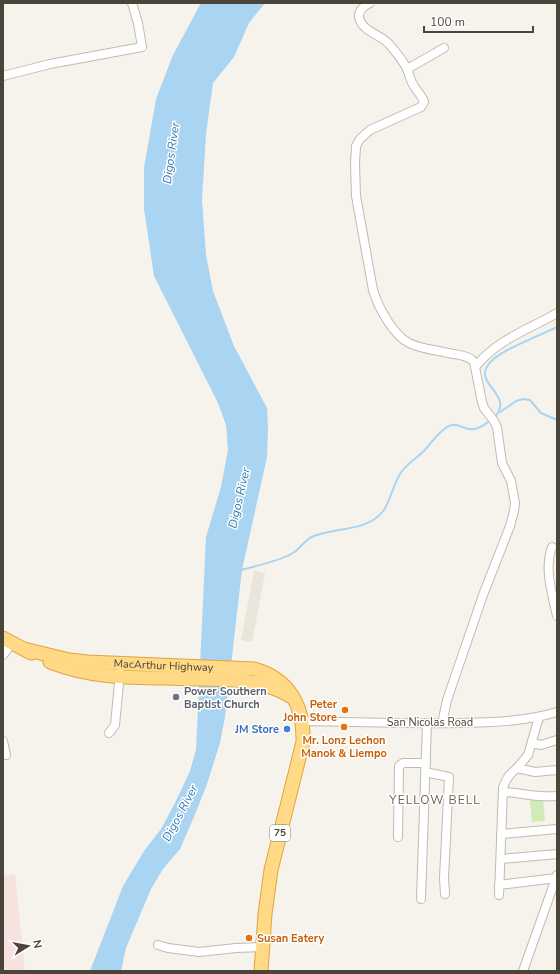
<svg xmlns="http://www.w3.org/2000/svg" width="560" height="974" font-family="'Nunito Sans',sans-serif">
  <rect width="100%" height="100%" fill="#f6f3ec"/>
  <!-- residential -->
  <path fill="#eae5da" d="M254,571L265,573L252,642L241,640Z"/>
  <!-- medical -->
  <path fill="#f6e3e0" d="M15,874L25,971H3V876Z"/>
  <!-- green -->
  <path fill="#d2eab5" d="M543,799L545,821L532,822L530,800Z"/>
  <!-- water -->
  <path fill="#a9d4f2" d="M201,3H265L249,23L234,57L213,83L206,134L202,200L206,255L213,291L234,346L267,408L268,427L267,457L242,570L225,717L220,743L207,784L194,817L180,849L163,869L151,889L126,948L121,971H90L123,886L144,851L161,829L175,803L190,771L196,750L206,537L221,487L228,450L226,425L218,403L154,276L144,209V168L156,99L173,55Z"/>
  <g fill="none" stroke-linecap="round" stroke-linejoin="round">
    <!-- stream -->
    <g stroke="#a9d4f2" stroke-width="2">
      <path d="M500,412L516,401L523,399L530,400L541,413L557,420"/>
      <path d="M495,417C514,394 474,385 488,365C497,351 541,335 557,327"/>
      <path d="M241,570C258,565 278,562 293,553C301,548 305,539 314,536C336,527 368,532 384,510C391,499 393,485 400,474C406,464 416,459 424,451C430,444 436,436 443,430C458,418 460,431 474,429C480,428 485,424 490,421"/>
    </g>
    <defs>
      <g id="minor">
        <path d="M370,3C364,6 358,10 359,17C362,32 380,34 389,44C395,51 403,60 407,69C410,75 410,81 414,86C417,92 422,95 424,102L421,107L370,130L360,139L356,146L355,164L356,196L373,290C378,307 393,335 409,343C421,349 436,350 448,353C458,355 468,355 474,362L482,402L484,408L494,421L497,427L502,463L511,481L515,503L514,511L510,526L483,595L447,700L442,723"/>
        <path d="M407,69L444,48"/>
        <path d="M3,76L50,64L142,47L138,23L132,3"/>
        <path d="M476,366C498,339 528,330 557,313"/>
        <path d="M552,547C544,569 552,593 557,616"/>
        <path d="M3,655L12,643"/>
        <path d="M302,721C354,722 406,724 458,723C492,722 523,722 557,712"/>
        <path d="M109,733L115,725L120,673"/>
        <path d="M3,741L6,755"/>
        <path d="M532,743L541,745L557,740"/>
        <path d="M517,768L528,755L539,717"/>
        <path d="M425,772L449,777L444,878L445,894"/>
        <path d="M504,792C523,793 537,798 557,796"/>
        <path d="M501,834L557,829"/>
        <path d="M398,837L399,766L403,763H426"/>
        <path d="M501,859L557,854"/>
        <path d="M499,885L556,878"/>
        <path d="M499,895L503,788C506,778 510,774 517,768L535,772L557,770"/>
        <path d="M421,899L427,723"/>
        <path d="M158,945L168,948L199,952L236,948L262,947"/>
        <path d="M523,971L557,875"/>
      </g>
      <g id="trunk">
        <path d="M3,638L31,653"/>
        <path id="s1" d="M24,649L69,660L87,662L254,669C290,679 304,707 303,742L271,870L265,914L261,971"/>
        <path d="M50,662C89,677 125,678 166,678C188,679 211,679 234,680C254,682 272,685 290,696"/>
      </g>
    </defs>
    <!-- minor casing -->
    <use href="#minor" stroke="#c2bbae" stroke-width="10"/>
    <!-- trunk casing -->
    <use href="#trunk" stroke="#e0a43c" stroke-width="15"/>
    <!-- minor -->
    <use href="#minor" stroke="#fff" stroke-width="8"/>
    <!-- trunk -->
    <use href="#trunk" stroke="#ffd985" stroke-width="13"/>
  </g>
  <!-- markers -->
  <circle fill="#6b7280" stroke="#fff" stroke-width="1.5" cx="176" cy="697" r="4"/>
  <g fill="#e8710a" stroke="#fff" stroke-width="1.5">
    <circle cx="345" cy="710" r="4"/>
    <circle cx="344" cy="727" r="4"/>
    <circle cx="249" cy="938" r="4"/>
  </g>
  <circle fill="#3f7fe0" stroke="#fff" stroke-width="1.5" cx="287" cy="729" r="4"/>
  <g text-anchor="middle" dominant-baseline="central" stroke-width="3" stroke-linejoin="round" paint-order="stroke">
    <!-- shield labels -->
    <rect fill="#fff" stroke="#817c74" stroke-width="1" x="270" y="825" width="20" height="16" rx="3"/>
    <g font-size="10" font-weight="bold" fill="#4b4439">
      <text x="280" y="833">75</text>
    </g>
    <!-- street labels -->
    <g font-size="11" fill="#4b4439" stroke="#fff">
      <text stroke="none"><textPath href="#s1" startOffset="141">MacArthur Highway</textPath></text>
      <text x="430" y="722">San Nicolas Road</text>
    </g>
    <!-- worship labels -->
    <g font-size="11" font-weight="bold" fill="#5b616d" stroke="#fff" text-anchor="start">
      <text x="184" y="691">Power Southern<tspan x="184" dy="13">Baptist Church</tspan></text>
    </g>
    <!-- food labels -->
    <g font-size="11" font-weight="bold" fill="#c56008" stroke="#fff" text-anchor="end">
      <text x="337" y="704">Peter<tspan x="337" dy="13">John Store</tspan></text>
      <text x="344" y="740" text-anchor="middle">Mr. Lonz Lechon<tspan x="344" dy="13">Manok &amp; Liempo</tspan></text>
      <text x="257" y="938" text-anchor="start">Susan Eatery</text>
    </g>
    <!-- shop labels -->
    <g font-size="11" font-weight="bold" fill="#366cbe" stroke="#fff" text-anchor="end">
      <text x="279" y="729">JM Store</text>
    </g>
    <!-- water labels -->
    <g font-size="12" font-style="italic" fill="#2e7ab2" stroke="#fff">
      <text transform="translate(171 153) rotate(-82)">Digos River</text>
      <text transform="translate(239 498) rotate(-77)">Digos River</text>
      <text transform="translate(180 813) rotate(-62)">Digos River</text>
    </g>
    <!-- neighbourhood labels -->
    <g font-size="12" letter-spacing="1" fill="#6e6250" stroke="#fff">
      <text x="435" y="800">YELLOW BELL</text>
    </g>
  </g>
  <!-- border -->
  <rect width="560" height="974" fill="none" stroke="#4b4439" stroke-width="8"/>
  <!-- north arrow -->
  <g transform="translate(28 946) rotate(79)" stroke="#ffffff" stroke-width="3" paint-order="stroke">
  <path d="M0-3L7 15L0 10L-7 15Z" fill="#4b4439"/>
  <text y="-6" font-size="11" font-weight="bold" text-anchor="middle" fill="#4b4439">N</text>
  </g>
  <!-- scale -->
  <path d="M424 26v6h109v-6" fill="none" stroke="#4b4439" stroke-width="2"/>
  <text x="430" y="26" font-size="12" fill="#4b4439" stroke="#ffffff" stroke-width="3" paint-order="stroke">100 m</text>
</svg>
